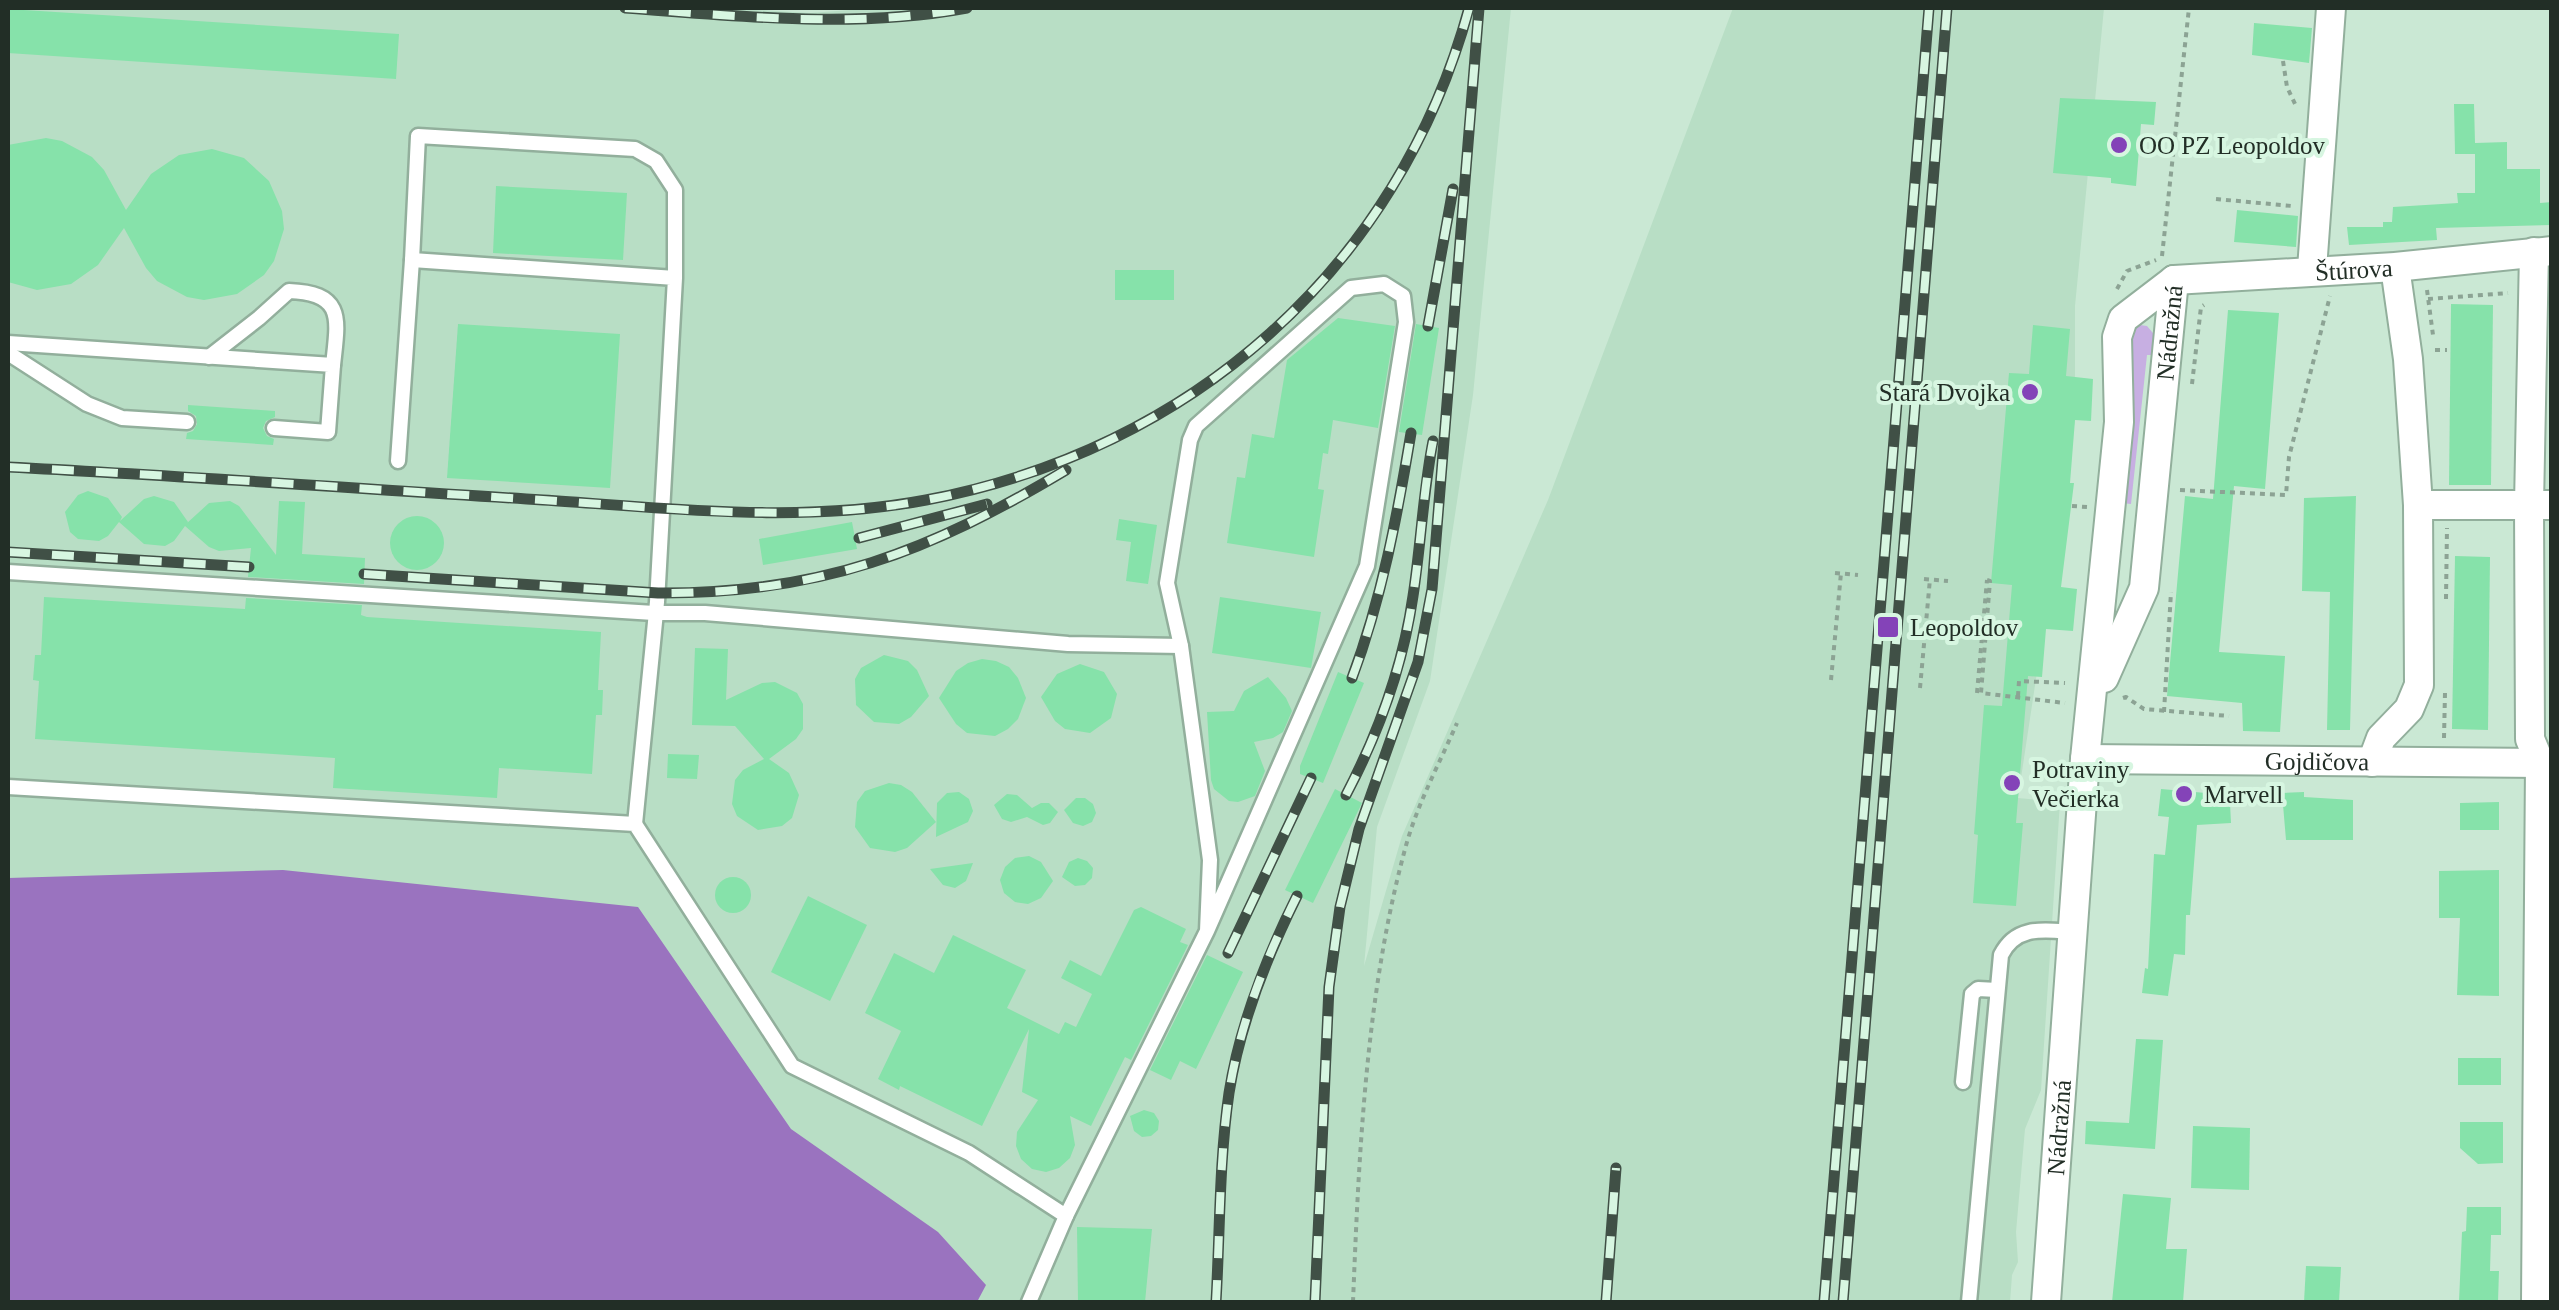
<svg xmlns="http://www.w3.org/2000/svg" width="2559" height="1310" font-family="Georgia,serif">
  <rect width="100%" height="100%" fill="#cae8d4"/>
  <!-- built -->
  <path fill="#b8dec5" d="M8,8H721L811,13L875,8H1511L1473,395L1430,681L1377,827L1364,966L1402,836L1548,500L1733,8H2104L2075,306V420L2018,798L2060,802L2041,1090L2025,1129L2016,1232L2018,1262L2012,1275L2010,1302H8Z"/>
  <!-- green -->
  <path fill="#c7afe2" d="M2140,325L2147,326L2163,345L2152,355H2147L2131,504L2122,503L2123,359L2132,326Z"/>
  <!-- water -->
  <path fill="#9a73bf" d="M283,870L638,907L791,1129L938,1232L986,1285L977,1302H8V878Z"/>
  <!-- building -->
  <g fill="#86e2aa">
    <path d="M8,9L399,34L396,79L8,53Z"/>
    <path d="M2254,23L2312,28L2309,63L2252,55Z"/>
    <path d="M2060,98L2156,102L2154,125L2141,124L2136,186L2111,183V178L2053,173Z"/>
    <path d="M2454,104H2474L2475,143L2507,142V169H2540V203L2552,202V225L2436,228L2437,240L2349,245L2347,227H2383V222H2392L2393,207L2458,203L2457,193H2475V154H2455Z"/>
    <path d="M46,138L62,141L92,157L104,170L126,210L151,174L179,155L212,149L244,158L269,181L282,211L284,229L274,261L264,275L237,294L204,300L187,297L157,281L146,268L124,228L98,265L71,284L37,290L8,282V145Z"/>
    <path d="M496,186L627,193L623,260L493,253Z"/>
    <path d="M2237,210L2298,216L2296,247L2234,242Z"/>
    <rect x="1115" y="270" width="59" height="30"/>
    <path d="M2451,304L2493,305L2491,485H2449Z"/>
    <path d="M2228,310L2279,313L2265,489L2234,486L2219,652L2285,656L2280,732L2243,731L2242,703L2167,696L2185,496L2213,499Z"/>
    <path d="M1338,318L1395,326L1378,428L1333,420L1328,454L1323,453L1318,489L1324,490L1314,557L1227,543L1237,477L1245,478L1252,434L1274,438L1287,360Z"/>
    <path d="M458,324L620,334L610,488L447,478Z"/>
    <path d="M1416,324L1439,328L1422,435L1399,432Z"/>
    <path d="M2033,325L2070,329L2066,376L2093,379L2091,421L2075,420L2070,483H2074L2061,587L2077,589L2073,631L2046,629L2042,677L2028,676L2016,823H2023L2016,906L1973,903L1978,835L1974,834L1984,705L2002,706L2012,585L1991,583L2009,373L2029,374Z"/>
    <path d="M188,405L275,411V417L266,421L263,428L267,436L274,439L273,445L186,439L187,433L193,431L197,424L196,416L188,411Z"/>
    <path d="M88,491L108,498L122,517L120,521L144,499L154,496L174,502L188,522L186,524L209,503L230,501L239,506L276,555L279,501L305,502L302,554L365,558L364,584L248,577L251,548L219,551L209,547L185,526L174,541L165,546L144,544L119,522L108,536L99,541L78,539L70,532L65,512L78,495Z"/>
    <path d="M2356,496L2350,730H2327L2330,592L2302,591L2304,498Z"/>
    <circle cx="417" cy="543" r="27"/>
    <path d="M1119,519L1157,525L1148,584L1126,581L1131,542L1116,540Z"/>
    <path d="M852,522L857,549L763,565L759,539Z"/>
    <path d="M2455,556L2490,557L2488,730L2452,729Z"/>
    <path d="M44,597L245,609L246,598L362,605L361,615L367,617L601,632L598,690H603L602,715H596L592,774L499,768L497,798L333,788L335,758L35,739L39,681L33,680L35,655H41Z"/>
    <path d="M1220,597L1321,612L1311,668L1212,653Z"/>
    <path d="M695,648L728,649L726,700L762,683L775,682L797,693L803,704V729L796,739L769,759L789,773L799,795L792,818L782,826L758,830L737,816L732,804L735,780L743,770L764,759L735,726L692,725Z"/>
    <path d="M884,655L908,661L917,670L929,696L911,717L899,724L874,722L856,705L855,679L861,668Z"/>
    <path d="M982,659L996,661L1009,667L1018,678L1026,698L1018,719L1008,729L995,736L967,733L956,724L939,698L956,671L968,663Z"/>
    <path d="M1080,664L1104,672L1117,694L1111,718L1090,733L1065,729L1055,721L1041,697L1057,674Z"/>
    <path d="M1338,672L1364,683L1323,783L1300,774V766Z"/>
    <path d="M1268,677L1286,698L1292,711L1283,732L1273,738L1254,742L1265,771L1255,796L1238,802L1229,801L1214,789L1211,780L1207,712L1234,711L1244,691Z"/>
    <path d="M668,754L699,755L697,779L667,778Z"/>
    <path d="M889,783L901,785L912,792L936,822L907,848L895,852L870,848L855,827L857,802L865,791Z"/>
    <path d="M1335,789L1362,803L1313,903L1285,890Z"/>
    <path d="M2161,789L2206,793L2205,804L2230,803L2231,823L2197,825L2190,915H2186L2185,955L2174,954L2168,996L2142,993L2145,968L2148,969L2154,854L2165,855L2169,817L2158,816Z"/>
    <path d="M959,792L969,799L973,811L968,822L936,837L937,803L947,793Z"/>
    <path d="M2304,792V797L2353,800V840H2286L2282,793Z"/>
    <path d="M1007,794L1017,795L1032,808L1041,803H1049L1058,812L1050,823L1043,825L1027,817L1011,822L1002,819L994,805Z"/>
    <path d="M1076,798H1085L1093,804L1096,813L1092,822L1083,826L1073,823L1064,810Z"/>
    <path d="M2499,802V830H2460V803Z"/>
    <path d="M1029,856L1041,862L1053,881L1041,898L1028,904L1015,902L1004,893L1000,880L1005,867L1015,858Z"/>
    <path d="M1078,858L1087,861L1093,868L1092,878L1085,885L1075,886L1062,877L1069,862Z"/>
    <path d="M973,863L966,881L955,888L943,885L930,869Z"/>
    <path d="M2499,870V996L2457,995L2460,918H2439V871Z"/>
    <circle cx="733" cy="895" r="18"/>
    <path d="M808,896L867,925L830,1001L771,972Z"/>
    <path d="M1141,907L1186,929L1180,942L1188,945L1131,1060L1125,1057L1091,1126L1070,1116L1075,1145L1070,1158L1059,1168L1046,1172L1032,1169L1021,1159L1016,1146L1017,1132L1038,1100L1022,1092L1029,1029L982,1126L900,1086L899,1090L878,1079L901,1031L865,1013L894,953L934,973L953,935L1026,970L1007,1008L1059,1034L1065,1022L1076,1027L1092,994L1061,978L1070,960L1101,976L1134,910Z"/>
    <path d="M1207,955L1243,972L1196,1069L1180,1061L1171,1080L1150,1070Z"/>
    <path d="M2136,1039L2163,1040L2155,1149L2085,1144L2086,1121L2129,1123Z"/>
    <rect x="2458" y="1058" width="43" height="27"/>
    <path d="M1144,1110L1154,1113L1159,1121L1158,1130L1151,1136L1142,1137L1134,1131L1130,1116Z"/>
    <path d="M2460,1122H2503V1163L2478,1164L2460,1148Z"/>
    <path d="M2193,1126L2250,1128L2249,1190L2191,1188Z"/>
    <path d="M2123,1194L2171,1198L2166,1249H2187L2183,1302H2112Z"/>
    <path d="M2467,1207H2501V1235H2491L2490,1271H2499L2498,1302H2459L2462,1232L2466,1231Z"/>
    <path d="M1077,1227L1152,1229L1145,1302H1078Z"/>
    <path d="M2306,1266L2341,1267L2339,1302H2304Z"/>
  </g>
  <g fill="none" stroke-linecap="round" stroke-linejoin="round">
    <defs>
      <g id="service">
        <path d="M8,343L333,365L328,432L274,428"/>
        <path d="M8,353L87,404L122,418L187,422"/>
        <path d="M209,357L259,318L289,291C345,293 338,319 333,365"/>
        <path d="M398,461L412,260"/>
        <path d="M8,572L654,613H705L1068,644L1181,646"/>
        <path d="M8,787L635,824L792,1066L969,1153L1066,1216L1029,1302"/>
        <path d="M635,824L657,602L675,278V190L656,161L635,149L418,136L412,260L675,278"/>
        <path d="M1963,1082L1972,994L1978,989L1997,990"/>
        <path d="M1066,1216L1207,931L1210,860L1181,646L1167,583L1190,440L1196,426L1351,288L1384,284L1403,296L1406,322L1367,566L1207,931"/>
        <path d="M1969,1302L2001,955C2016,925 2043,930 2073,932"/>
      </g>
      <g id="minor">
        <path d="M2534,252L2529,505L2530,739L2540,763L2536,1302"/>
        <path d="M2312,269L2331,8"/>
        <path id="s1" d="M2174,280L2395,267L2552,251"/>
        <path d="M2418,505H2552"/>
        <path id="s2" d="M2104,678L2144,588L2174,280"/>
        <path id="s3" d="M2085,759L2552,763"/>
        <path d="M2372,762L2381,738L2409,709L2419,685L2418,505L2408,359L2395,267"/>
        <path id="s4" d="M2046,1302L2085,759L2119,422L2117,337L2123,319L2174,280"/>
      </g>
    </defs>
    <!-- service casing -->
    <use href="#service" stroke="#92af9c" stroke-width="19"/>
    <!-- minor casing -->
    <use href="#minor" stroke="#92af9c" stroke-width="32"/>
    <!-- path -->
    <g stroke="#8ca394" stroke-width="4" stroke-dasharray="5 5" stroke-linecap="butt">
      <path d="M2283,61L2287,87L2296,106"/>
      <path d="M2216,199L2292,206"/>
      <path d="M2162,256L2189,8"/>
      <path d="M2117,289L2127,271L2156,260"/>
      <path d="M2427,290L2433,335"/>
      <path d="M2428,299L2508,293"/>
      <path d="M2435,350H2447"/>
      <path d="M2192,384L2201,307L2204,305"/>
      <path d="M2180,490L2286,495L2289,457L2330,296"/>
      <path d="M2072,506L2087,507"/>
      <path d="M1835,573L1858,575"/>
      <path d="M1924,579L1948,581"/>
      <path d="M1987,580L1990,581L1981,693L2065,703"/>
      <path d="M2446,599L2447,528"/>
      <path d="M1831,680L1841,573"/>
      <path d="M1920,688L1930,579"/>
      <path d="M1977,693L1987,580"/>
      <path d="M2018,696L2019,681L2065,683"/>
      <path d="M2123,698L2126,697L2144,709L2229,716"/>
      <path d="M2164,712L2171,592"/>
      <path d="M2444,738L2445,693"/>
      <path d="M1353,1302C1359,1152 1366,988 1407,842C1419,801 1440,762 1457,723"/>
    </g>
    <!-- service -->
    <use href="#service" stroke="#fff" stroke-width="14"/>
    <!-- minor -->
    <use href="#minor" stroke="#fff" stroke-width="28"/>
    <defs>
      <g id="rail">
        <path d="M625,8C739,16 853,29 967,8"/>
        <path d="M1428,326L1453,189"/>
        <path d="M8,467C186,476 365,489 543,500C670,508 800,524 926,500C1191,450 1398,269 1469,8"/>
        <path d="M859,538L987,504"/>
        <path d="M8,552L249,567"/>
        <path d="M364,574L658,593C820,594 929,552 1066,470"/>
        <path d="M1352,678C1382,598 1397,517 1411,433"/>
        <path d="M1346,795C1379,732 1403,666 1413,596C1421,544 1423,492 1433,441"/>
        <path d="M1228,953L1311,778"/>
        <path d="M1216,1302C1220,1233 1219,1162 1229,1093C1240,1023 1266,958 1297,896"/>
        <path d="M1315,1302L1329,987L1340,907L1359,829L1418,662L1432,589L1479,8"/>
        <path d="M1606,1302L1616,1168"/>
        <path d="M1824,1302L1929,8"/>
        <path d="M1843,1302L1947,8"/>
      </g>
    </defs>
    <!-- rail casing -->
    <use href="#rail" stroke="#405046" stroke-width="11"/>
    <!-- rail -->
    <use href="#rail" stroke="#d7f6e1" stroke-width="8" stroke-dasharray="22" stroke-linecap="butt"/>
  </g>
  <!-- markers -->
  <g fill="#8443b8" stroke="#d7f6e1" stroke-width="4">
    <circle cx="2119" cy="145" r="10"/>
    <circle cx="2030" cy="392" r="10"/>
    <rect x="1876" y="615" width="24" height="24" rx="5"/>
    <circle cx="2012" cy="783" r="10"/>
    <circle cx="2184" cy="794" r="10"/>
  </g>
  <g text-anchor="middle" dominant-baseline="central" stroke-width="8" stroke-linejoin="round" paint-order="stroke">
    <!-- poi labels -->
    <g font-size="25" fill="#222e26" stroke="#d7f6e1" text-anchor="start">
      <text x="2139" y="145">OO PZ Leopoldov</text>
      <text x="2010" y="392" text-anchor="end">Stará Dvojka</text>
      <text x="1910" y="627">Leopoldov</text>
      <text x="2032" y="769">Potraviny<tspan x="2032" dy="29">Večierka</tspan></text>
      <text x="2204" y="794">Marvell</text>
    </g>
    <!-- street labels -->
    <g font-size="25" fill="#222e26" stroke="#d7f6e1">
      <text stroke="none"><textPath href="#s1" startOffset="180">Štúrova</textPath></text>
      <text stroke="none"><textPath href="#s2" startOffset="355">Nádražná</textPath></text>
      <text stroke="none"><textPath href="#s3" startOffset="232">Gojdičova</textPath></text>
      <text stroke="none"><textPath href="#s4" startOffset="175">Nádražná</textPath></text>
    </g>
  </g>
  <!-- border -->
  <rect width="2559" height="1310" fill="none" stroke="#222e26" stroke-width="20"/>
</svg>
